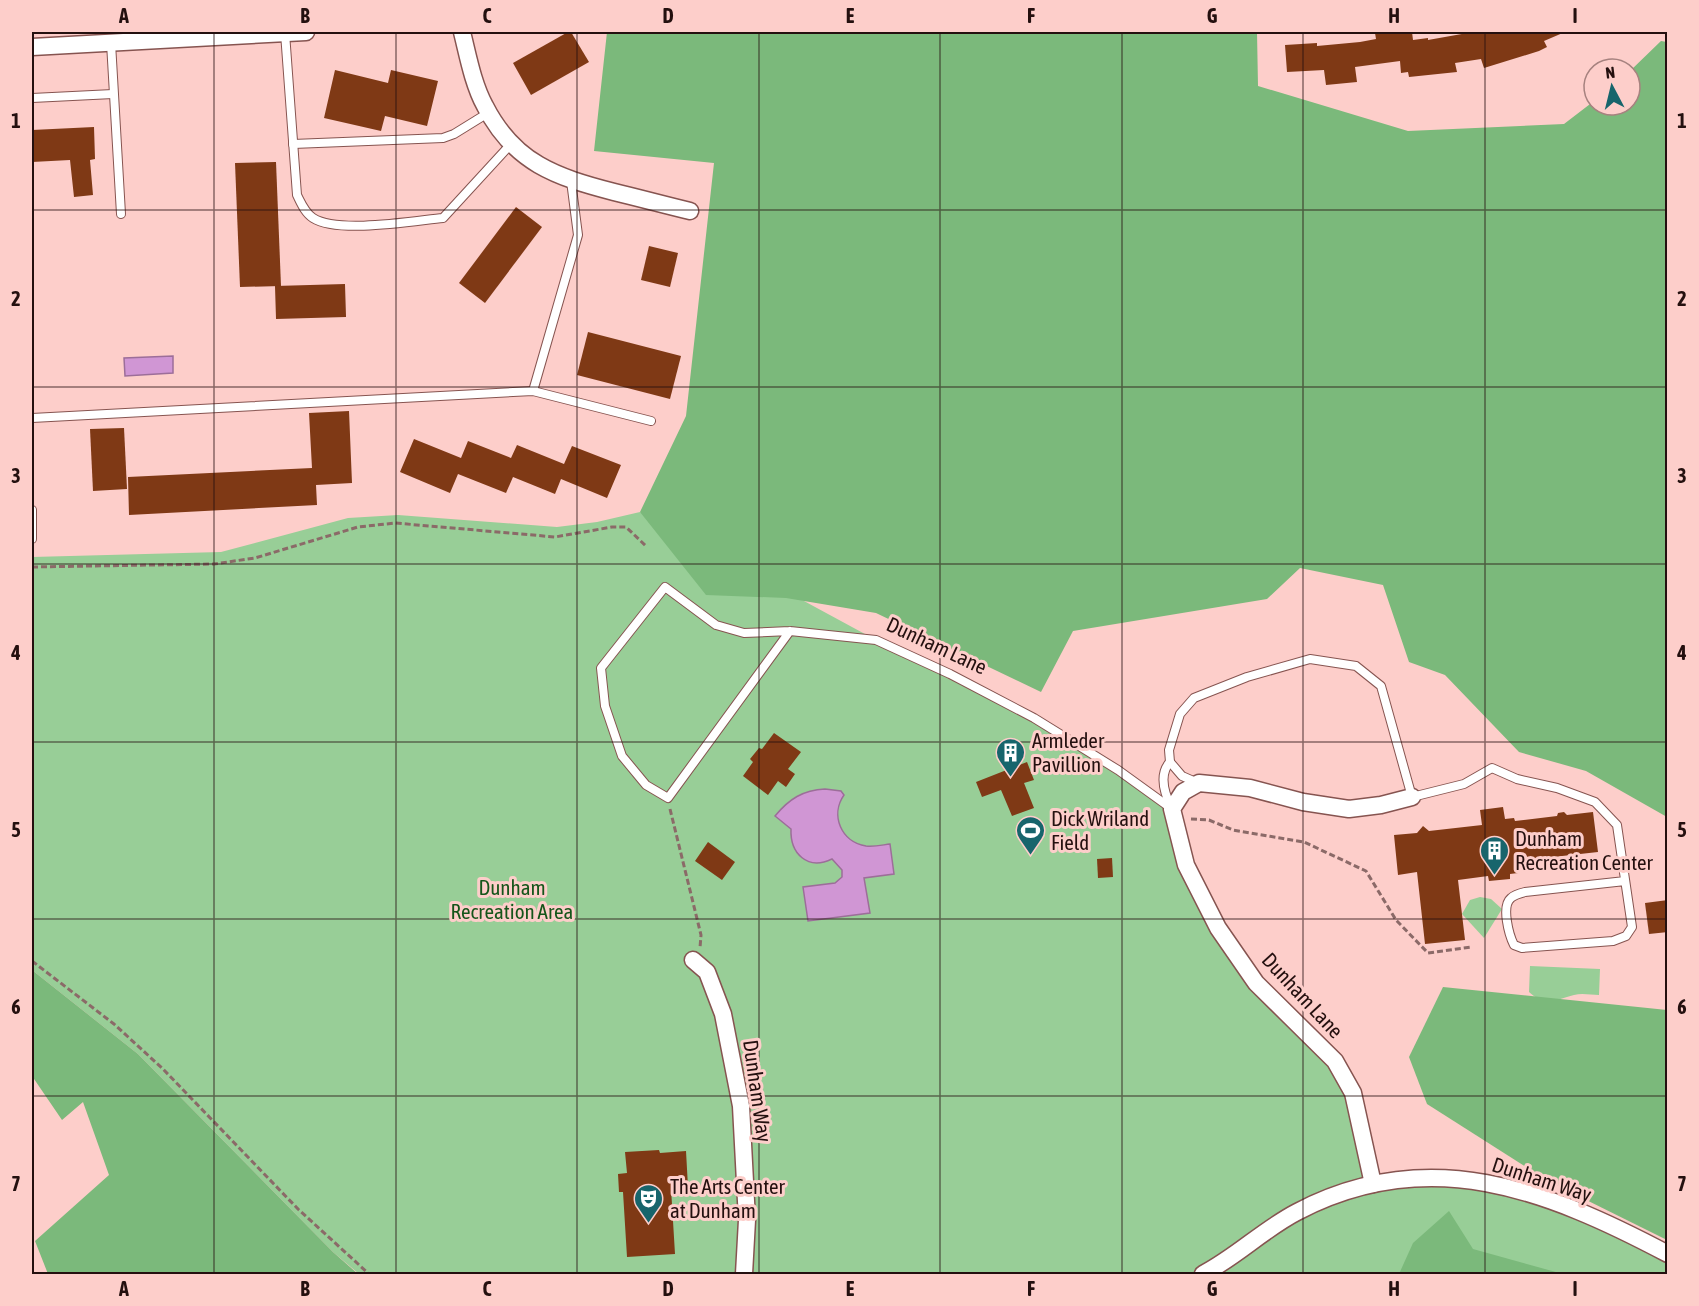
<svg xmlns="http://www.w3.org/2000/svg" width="1699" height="1306" font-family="'Asap Condensed',sans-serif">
  <rect width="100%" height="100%" fill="#fdceca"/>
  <!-- green -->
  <g fill="#98ce97">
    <path d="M640,512L876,640L1034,718L1172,809L1218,928L1335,1061L1373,1184L1511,1188L1667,1254V1274H359L333,1252L138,1054L32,970V557L221,552L348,518L398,515L557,527L597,522Z"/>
    <path d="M1480,897L1491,899L1502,909L1484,938L1462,914L1470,900Z"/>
    <path d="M1530,966L1600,969L1599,995C1591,995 1582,993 1574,995C1556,1000 1545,1007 1529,992Z"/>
  </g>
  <!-- forest -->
  <g fill="#7bb97b">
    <path d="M607,32H1257L1258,86L1408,131L1564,124L1594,101V105H1630V71L1661,41L1667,42V817L1586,771L1519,752L1445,675L1409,662L1383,585L1300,568L1267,599L1073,631L1041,692L876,613L786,598L706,595L640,512L686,416L714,163L594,151Z"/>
    <path d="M32,970L138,1054L333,1252L358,1274H48L35,1241L109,1175L83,1102L62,1120L32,1076Z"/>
    <path d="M1443,987L1667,1010V1240L1548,1181L1427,1104L1409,1057Z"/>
    <path d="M1449,1211L1473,1249L1563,1274H1399L1413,1243Z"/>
  </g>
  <!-- water -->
  <g fill="#d096d4" stroke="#9c6e99" stroke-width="1.5">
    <path d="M173,356V373L125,376L124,358Z"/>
    <path d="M825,789L841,791L844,795C830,815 841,842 866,846C874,847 882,845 890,844L894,874L864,878L870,913L808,921L803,887L835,883L842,877V870L832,859C807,871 790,853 791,829L775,816C789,799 803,790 825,789Z"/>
  </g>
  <!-- building -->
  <g fill="#7f3915">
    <path d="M568,32H571L589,62L531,95L513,63Z"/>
    <path d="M1387,32H1412L1413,40L1428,38V40L1473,32H1565L1544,41L1547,47L1539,51L1484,68L1481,59L1455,63L1457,72L1409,77L1408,72L1401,73L1400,61L1355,67L1357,82L1326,85L1324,70L1287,72L1285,45L1317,43V46L1360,42L1376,39L1375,33Z"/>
    <path d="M335,70L388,83L391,70L438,81L427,126L385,116L381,131L324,118Z"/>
    <path d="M94,127L95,159L90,160L93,195L74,197L70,160L32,162V130Z"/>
    <path d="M276,162L281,286L240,287L235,163Z"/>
    <path d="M516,207L542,227L485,303L459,283Z"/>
    <path d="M649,246L678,253L670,287L641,280Z"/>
    <path d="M345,284L346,317L276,319L275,286Z"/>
    <path d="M588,332L681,356L670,399L577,375Z"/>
    <path d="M349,411L352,483L316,485L317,505L129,515L128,477L312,468L309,413Z"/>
    <path d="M124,428L127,489L93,491L90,429Z"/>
    <path d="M414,439L461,458L468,441L511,458L517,445L564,464L572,446L621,465L607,498L561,479L555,494L513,477L506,493L458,474L450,493L400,472Z"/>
    <path d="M774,733L801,752L788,769L795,774L786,787L778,781L768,795L743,776L753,762L750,759L759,748L762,749Z"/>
    <path d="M1027,762L1034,780L1024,783L1034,808L1012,816L1001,790L982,797L976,782Z"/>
    <path d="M1503,807L1505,819L1514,818L1515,821L1557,816L1558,813L1564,812L1567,815L1593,812L1598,852L1517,861L1518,873L1510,874V879L1489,881L1488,876L1458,880L1465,940L1425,944L1417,872L1398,875L1394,835L1417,833L1423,826L1429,831L1482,825L1480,810Z"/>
    <path d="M708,842L735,862L722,880L695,861Z"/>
    <path d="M1112,858L1113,877L1098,878L1097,859Z"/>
    <path d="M1668,900V932L1649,934L1645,903Z"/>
    <path d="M659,1150L660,1153L686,1151L688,1187L671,1188L675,1254L627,1257L623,1192H619L618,1174L627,1173L625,1152Z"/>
  </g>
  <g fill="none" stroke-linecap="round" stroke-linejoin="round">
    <defs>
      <g id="lane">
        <path d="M285,33L297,195C301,203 305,213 313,218C338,234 413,221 443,218L511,144"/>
        <path d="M111,43L121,214"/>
        <path d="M32,98L113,94"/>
        <path d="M293,144L443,138L454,134L488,113"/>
        <path d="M533,391L578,235L571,181"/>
        <path d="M32,418L533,391L651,421"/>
        <path d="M32,510V539"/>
        <path d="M790,631L668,798L646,785L622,756L605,706L601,668L665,587L716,625L744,633L790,631L876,640L950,674L1034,718L1118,770L1172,809"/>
        <path d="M1170,762C1158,775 1165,795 1172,809"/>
        <path d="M1198,783L1182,776L1170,762L1169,750L1180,714L1194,698L1247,677L1310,659L1356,666L1381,686L1412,797L1464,784L1492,768L1517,779L1557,788L1595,802L1617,825L1632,927L1626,936L1613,941L1522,948L1514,945C1509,935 1501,906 1511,898C1514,895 1521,893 1525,892L1625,881"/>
      </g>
      <g id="street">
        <path d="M462,32C468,56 473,84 485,106C514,163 556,177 614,192C639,198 665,205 690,211"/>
        <path d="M32,47L306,32"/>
        <path d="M693,960L707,972L723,1014L741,1106L747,1220L744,1274"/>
        <path d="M1373,1184L1353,1093L1335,1061L1256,983L1218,928L1186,865L1172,809L1183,792L1199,783L1250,788L1303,802L1349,809L1381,805L1412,797"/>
        <path d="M1203,1274C1236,1257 1264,1229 1297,1212C1428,1143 1547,1190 1668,1254"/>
      </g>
    </defs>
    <!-- lane casing -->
    <use href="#lane" stroke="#865450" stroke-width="10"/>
    <!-- street casing -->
    <use href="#street" stroke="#865450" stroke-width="19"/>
    <!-- path -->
    <g stroke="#8b6a68" stroke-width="3" stroke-dasharray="6 3" stroke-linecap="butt">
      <path d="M32,567L214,564L255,558L358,527L395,523L555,537L612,527H626L647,547"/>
      <path d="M670,809L701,935L700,948"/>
      <path d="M1191,819L1209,820L1233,830L1304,842L1366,871L1396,920L1428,953L1471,947"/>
      <path d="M32,961L114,1024L163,1069L298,1209L369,1274"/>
    </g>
    <!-- lane -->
    <use href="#lane" stroke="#fff" stroke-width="8"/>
    <!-- street -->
    <use href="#street" stroke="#fff" stroke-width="16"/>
  </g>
  <!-- grid -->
  <path fill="none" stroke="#24100f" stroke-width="1.5" stroke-opacity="0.55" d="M214,32V1274M396,32V1274M577,32V1274M759,32V1274M940,32V1274M1122,32V1274M1303,32V1274M1485,32V1274M32,210H1668M32,387H1668M32,564H1668M32,742H1668M32,919H1668M32,1096H1668"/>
  <!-- icons -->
  <defs>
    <symbol id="building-pin" viewBox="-11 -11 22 30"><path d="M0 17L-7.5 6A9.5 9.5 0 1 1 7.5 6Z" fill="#17656c" stroke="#fdceca"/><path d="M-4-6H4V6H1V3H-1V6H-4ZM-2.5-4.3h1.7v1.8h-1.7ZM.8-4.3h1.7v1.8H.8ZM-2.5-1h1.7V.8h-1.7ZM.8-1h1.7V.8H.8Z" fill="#fff"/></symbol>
    <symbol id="stadium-pin" viewBox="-11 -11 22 30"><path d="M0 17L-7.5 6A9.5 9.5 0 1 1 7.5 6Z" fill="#17656c" stroke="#fdceca"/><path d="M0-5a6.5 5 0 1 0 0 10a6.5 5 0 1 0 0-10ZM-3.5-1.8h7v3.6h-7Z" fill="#fff"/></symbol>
    <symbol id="theatre-pin" viewBox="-11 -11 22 30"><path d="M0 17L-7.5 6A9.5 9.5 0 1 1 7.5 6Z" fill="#17656c" stroke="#fdceca"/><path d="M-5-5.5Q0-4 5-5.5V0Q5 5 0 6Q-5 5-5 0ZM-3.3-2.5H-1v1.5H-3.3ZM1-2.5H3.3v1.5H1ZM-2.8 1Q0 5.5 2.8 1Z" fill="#fff"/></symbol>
  </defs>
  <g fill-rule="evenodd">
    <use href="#building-pin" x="994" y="736" width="33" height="45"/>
    <use href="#stadium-pin" x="1014" y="814" width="33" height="45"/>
    <use href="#building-pin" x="1478" y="834" width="33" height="45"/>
    <use href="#theatre-pin" x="632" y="1182" width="33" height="45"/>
  </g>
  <g text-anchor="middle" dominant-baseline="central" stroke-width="6" stroke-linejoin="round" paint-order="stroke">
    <!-- street labels -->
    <g font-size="21" fill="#24100f" stroke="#fdceca">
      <text transform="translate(937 645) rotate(25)">Dunham Lane</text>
      <text transform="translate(1303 995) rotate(47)">Dunham Lane</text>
      <text transform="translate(758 1091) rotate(82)">Dunham Way</text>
      <text transform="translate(1542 1179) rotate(18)">Dunham Way</text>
    </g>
    <!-- poi labels -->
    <g font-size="21" fill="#24100f" stroke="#fdceca" text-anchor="start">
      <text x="1032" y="740">Armleder<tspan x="1032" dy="24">Pavillion</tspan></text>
      <text x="1051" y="818">Dick Wriland<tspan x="1051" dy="24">Field</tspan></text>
      <text x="1515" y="838">Dunham<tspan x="1515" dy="24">Recreation Center</tspan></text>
      <text x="670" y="1186">The Arts Center<tspan x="670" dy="24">at Dunham</tspan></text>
    </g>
    <!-- park labels -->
    <g font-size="21" fill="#15551a" stroke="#fdceca">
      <text x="512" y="887">Dunham<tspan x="512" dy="24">Recreation Area</tspan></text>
    </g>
  </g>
  <!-- border -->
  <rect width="1699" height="1306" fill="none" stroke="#fdceca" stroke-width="66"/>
  <!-- north arrow -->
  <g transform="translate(1612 87) rotate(353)"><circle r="28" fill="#fdceca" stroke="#a6827f" stroke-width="1.5"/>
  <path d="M0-4.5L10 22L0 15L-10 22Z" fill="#17656c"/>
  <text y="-9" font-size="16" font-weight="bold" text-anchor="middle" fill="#24100f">N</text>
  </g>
  <rect x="33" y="33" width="1633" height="1240" fill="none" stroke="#24100f" stroke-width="2"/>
  <g font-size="20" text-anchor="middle" font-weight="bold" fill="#24100f">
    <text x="124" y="23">A</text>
    <text x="305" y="23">B</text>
    <text x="487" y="23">C</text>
    <text x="668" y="23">D</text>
    <text x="850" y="23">E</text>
    <text x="1031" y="23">F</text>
    <text x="1212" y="23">G</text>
    <text x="1394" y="23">H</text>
    <text x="1575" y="23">I</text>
    <text x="16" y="128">1</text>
    <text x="1682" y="128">1</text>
    <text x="16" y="306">2</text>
    <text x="1682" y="306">2</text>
    <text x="16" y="483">3</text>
    <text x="1682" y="483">3</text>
    <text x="16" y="660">4</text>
    <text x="1682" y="660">4</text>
    <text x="16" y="837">5</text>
    <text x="1682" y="837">5</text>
    <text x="16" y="1014">6</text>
    <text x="1682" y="1014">6</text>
    <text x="16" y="1191">7</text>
    <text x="1682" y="1191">7</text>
    <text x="124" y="1296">A</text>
    <text x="305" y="1296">B</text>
    <text x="487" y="1296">C</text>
    <text x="668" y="1296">D</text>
    <text x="850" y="1296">E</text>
    <text x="1031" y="1296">F</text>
    <text x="1212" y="1296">G</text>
    <text x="1394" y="1296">H</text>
    <text x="1575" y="1296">I</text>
  </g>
</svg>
